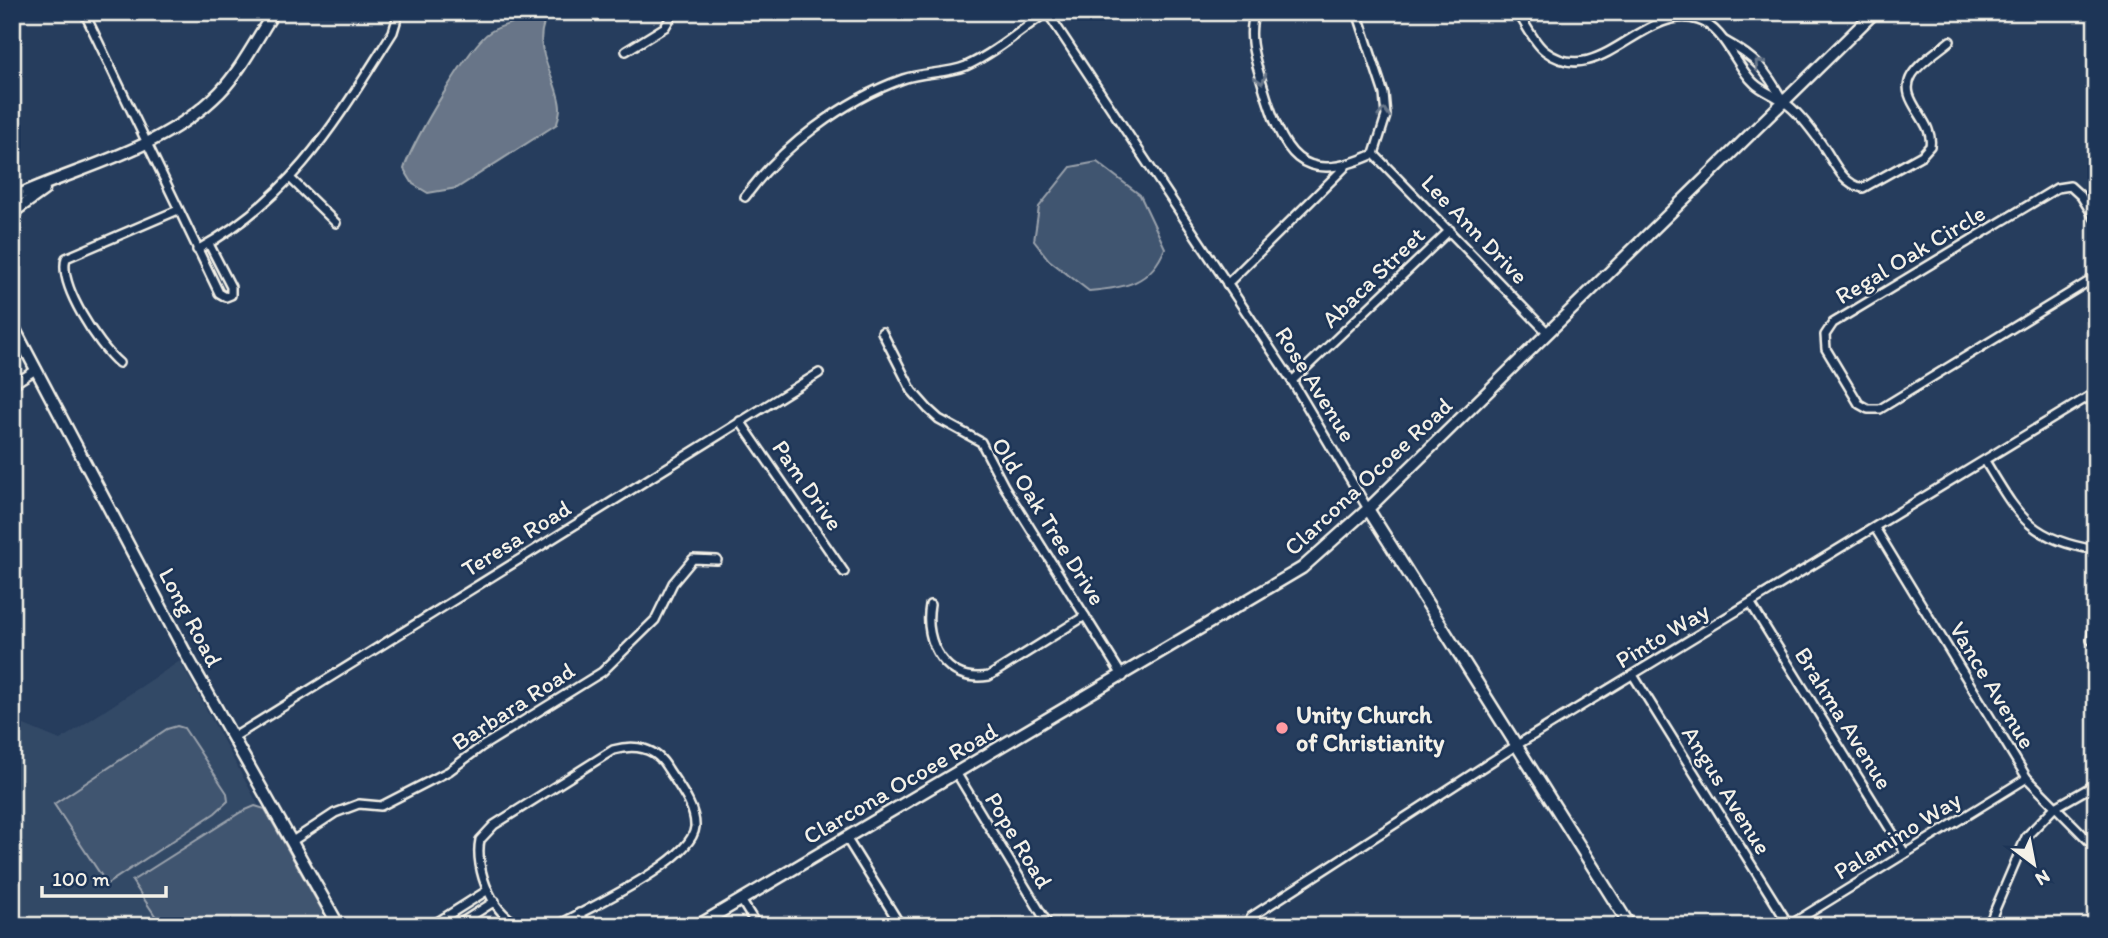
<svg xmlns="http://www.w3.org/2000/svg" width="2108" height="938" font-family="Itim,sans-serif">
  <rect width="100%" height="100%" fill="#263d5d"/>
  <filter id="ink" filterUnits="userSpaceOnUse"><feTurbulence type="fractalNoise" baseFrequency=".0143" numOctaves="2"/><feDisplacementMap in="SourceGraphic" scale="14" xChannelSelector="R" yChannelSelector="G"/><feConvolveMatrix kernelMatrix="1 2 1 2 8 2 1 2 1" color-interpolation-filters="sRGB"/></filter>
  <g filter="url(#ink)">
    <!-- built -->
    <path fill="#334966" d="M180,661L324,926H12V720L60,740Z"/>
    <!-- green -->
    <g fill="#40546f" stroke="#9aa2ac" stroke-width="2">
      <path d="M1097,162L1140,195L1165,248C1151,284 1125,288 1089,291L1049,260L1034,241L1039,207L1071,167Z"/>
      <path d="M177,726L184,728L227,793L228,801L215,813L107,884L54,804L167,729Z"/>
      <path d="M255,806L265,809L331,926H162L132,881L241,812Z"/>
    </g>
    <!-- water -->
    <path fill="#677588" stroke="#9fa7ae" stroke-width="2" d="M534,12H551C525,42 559,78 560,108C560,113 558,119 557,124L457,188L428,193L413,184L404,169C411,144 470,44 490,32C504,23 523,23 534,12Z"/>
    <g fill="none" stroke-linecap="round" stroke-linejoin="round">
      <defs>
        <g id="street">
          <path d="M84,12L219,293L226,297L231,295V287L209,244"/>
          <path d="M1047,12L1292,381L1368,509"/>
          <path d="M1255,12C1246,37 1256,62 1263,86C1283,152 1299,188 1374,154L1386,116L1384,94L1357,12"/>
          <path d="M1517,12C1526,24 1534,43 1545,51C1599,92 1643,3 1698,20C1725,28 1735,66 1754,83C1761,90 1772,94 1781,100C1797,110 1810,128 1821,143C1833,159 1841,184 1863,188L1922,155L1930,146C1935,120 1896,100 1912,75C1920,62 1938,51 1950,41"/>
          <path d="M1725,41C1756,58 1766,70 1783,101"/>
          <path d="M626,51L665,27L674,12"/>
          <path d="M1374,154L1547,332"/>
          <path d="M291,179L336,223"/>
          <path d="M745,197C781,147 844,100 903,79C923,72 946,74 966,66C995,53 1021,30 1047,12"/>
          <path d="M2096,220L2081,196L2070,186L2057,188L1833,323L1825,335L1826,349L1859,404L1868,409H1880L2096,277"/>
          <path d="M197,250C293,198 337,120 393,32L399,12"/>
          <path d="M1227,284L1345,167"/>
          <path d="M882,332L912,391L928,409L939,419L981,442L1004,486L1123,677"/>
          <path d="M119,363C98,345 58,285 66,258L178,210"/>
          <path d="M1292,381L1450,230"/>
          <path d="M12,385L37,369"/>
          <path d="M740,421L844,572"/>
          <path d="M1985,461C2018,515 2028,539 2096,550"/>
          <path d="M1875,528L2027,778L2096,848"/>
          <path d="M1751,604L1905,853"/>
          <path d="M930,605C923,643 946,684 989,676L1085,616"/>
          <path d="M2091,640L2096,610"/>
          <path d="M1633,675L1789,925"/>
          <path d="M234,737L819,373"/>
          <path d="M957,774L1049,926"/>
          <path d="M847,839L901,926"/>
          <path d="M291,842L335,813L359,804L381,806L449,771L481,747L602,672L655,620L673,583L693,559L717,560"/>
          <path d="M741,900L757,926"/>
          <path d="M579,913L586,926"/>
          <path d="M1251,917L1517,745L2096,392"/>
          <path d="M431,926L488,890"/>
          <path d="M456,926L495,901"/>
          <path d="M526,926C493,921 474,868 480,840L494,825L613,750C635,744 656,747 668,769C678,785 696,807 695,827C692,861 592,906 562,923L550,926"/>
          <path d="M1788,926L2027,778"/>
          <path d="M1988,926L2026,837L2054,808L2096,784"/>
        </g>
        <g id="secondary">
          <path d="M12,198C83,165 163,150 220,92C241,70 257,38 274,12"/>
          <path d="M12,213L44,190"/>
          <path d="M12,324L187,656L339,926"/>
          <path d="M1368,509L1630,926"/>
          <path d="M697,926L1302,568L1368,509L1875,12"/>
        </g>
      </defs>
      <!-- street casing -->
      <use href="#street" stroke="#f4f1e8" stroke-width="12"/>
      <!-- secondary casing -->
      <use href="#secondary" stroke="#f4f1e8" stroke-width="15"/>
      <!-- street -->
      <use href="#street" stroke="#1d3557" stroke-width="7"/>
      <!-- secondary -->
      <use href="#secondary" stroke="#1d3557" stroke-width="10"/>
    </g>
    <!-- one-way arrows -->
    <defs><path id="oneway-chevron" d="M-2-3.5L2.5 0L-2 3.5" fill="none" stroke-width="1.6" stroke-linecap="round" stroke-linejoin="round" transform="scale(1.75)"/></defs>
    <g stroke="#68778a">
      <use href="#oneway-chevron" transform="translate(1759 64) rotate(-133)"/>
      <use href="#oneway-chevron" transform="translate(1261 79) rotate(73)"/>
      <use href="#oneway-chevron" transform="translate(1384 113) rotate(-87)"/>
    </g>
  </g>
  <!-- markers -->
  <circle fill="#ff9aa2" stroke="#1d3557" stroke-width="2.5" cx="1282" cy="728" r="7"/>
  <g text-anchor="middle" dominant-baseline="central" stroke-width="5" stroke-linejoin="round" paint-order="stroke">
    <!-- street labels -->
    <g font-size="24" fill="#f4f1e8" stroke="#1d3557">
      <text transform="translate(1475 229) rotate(46)">Lee Ann Drive</text>
      <text transform="translate(1910 254) rotate(-31)">Regal Oak Circle</text>
      <text transform="translate(1373 277) rotate(-44)">Abaca Street</text>
      <text transform="translate(1316 384) rotate(58)">Rose Avenue</text>
      <text transform="translate(1368 476) rotate(-43)">Clarcona Ocoee Road</text>
      <text transform="translate(808 485) rotate(55)">Pam Drive</text>
      <text transform="translate(1049 521) rotate(58)">Old Oak Tree Drive</text>
      <text transform="translate(516 538) rotate(-32)">Teresa Road</text>
      <text transform="translate(191 617) rotate(62)">Long Road</text>
      <text transform="translate(1662 635) rotate(-31)">Pinto Way</text>
      <text transform="translate(1993 685) rotate(59)">Vance Avenue</text>
      <text transform="translate(513 706) rotate(-33)">Barbara Road</text>
      <text transform="translate(1844 718) rotate(58)">Brahma Avenue</text>
      <text transform="translate(900 783) rotate(-30)">Clarcona Ocoee Road</text>
      <text transform="translate(1727 790) rotate(58)">Angus Avenue</text>
      <text transform="translate(1897 835) rotate(-32)">Palamino Way</text>
      <text transform="translate(1019 840) rotate(59)">Pope Road</text>
    </g>
    <!-- poi labels -->
    <g font-size="24" font-weight="bold" fill="#f4f1e8" stroke="#1d3557" text-anchor="start">
      <text x="1296" y="714">Unity Church<tspan x="1296" dy="28">of Christianity</tspan></text>
    </g>
  </g>
  <!-- margin -->
  <rect width="2108" height="938" fill="none" stroke="#1d3557" stroke-width="42"/>
  <rect x="21" y="21" width="2066" height="896" fill="none" stroke="#f4f1e8" stroke-width="2.5" filter="url(#ink)"/>
  <!-- north arrow -->
  <g transform="translate(2034 864) rotate(148)" stroke="#1d3557" stroke-width="5" paint-order="stroke">
  <path d="M0-5L12 26L0 18L-12 26Z" fill="#f4f1e8"/>
  <text y="-10" font-size="19" font-weight="bold" text-anchor="middle" fill="#f4f1e8">N</text>
  </g>
  <!-- scale -->
  <path d="M42 886v10h124v-10" fill="none" stroke="#f4f1e8" stroke-width="3.5"/>
  <text x="52" y="886" font-size="21" fill="#f4f1e8" stroke="#1d3557" stroke-width="5" paint-order="stroke">100 m</text>
</svg>
